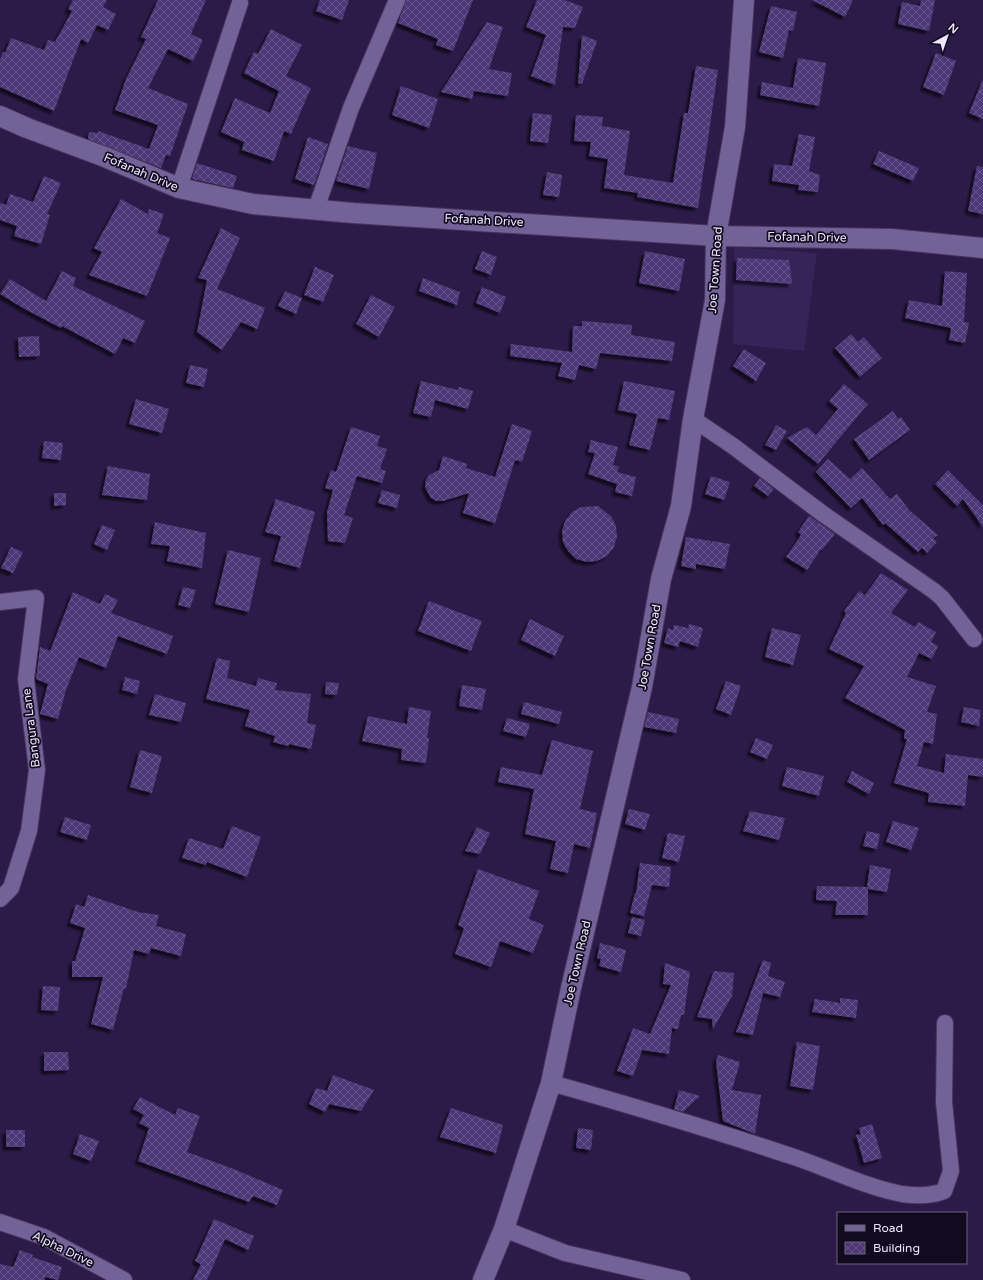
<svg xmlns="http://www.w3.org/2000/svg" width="983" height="1280" font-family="'Varela Round',sans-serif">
  <defs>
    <pattern id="building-cross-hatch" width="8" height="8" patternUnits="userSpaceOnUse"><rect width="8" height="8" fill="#4e3777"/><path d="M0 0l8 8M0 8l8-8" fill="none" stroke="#68548b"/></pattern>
    <filter id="shadow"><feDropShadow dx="-3.5" dy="3.5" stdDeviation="1" flood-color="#0009"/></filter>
  </defs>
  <rect width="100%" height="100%" fill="#2c1b49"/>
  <!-- built -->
  <path fill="#362358" d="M734,247L817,253L804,351L733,344Z"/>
  <!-- building -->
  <g fill="url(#building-cross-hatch)" filter="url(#shadow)">
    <path d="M73,0H107L103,7L116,14L108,30L97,25L88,43L81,39L54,111L0,87V59L3,52L5,53L11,38L44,50L48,40L55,42L72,11L68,9Z"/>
    <path d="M158,0H206L191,34L203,40L193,61L168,49L148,88L188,104L170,156L166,155L161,168L88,139L89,132L98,133V131L149,149L158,125L115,110L126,79L146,39L141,37Z"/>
    <path d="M320,0H349L342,20L316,11Z"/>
    <path d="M406,0H473L453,51L436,45L438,39L398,23Z"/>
    <path d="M537,0H565L583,7L575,28L563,27L555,85L531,76L546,35L526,27Z"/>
    <path d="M812,0H853L845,17Z"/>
    <path d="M921,0H935L929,31L898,24L902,2L920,6Z"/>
    <path d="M771,6L797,12L793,31L789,30L783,58L759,52Z"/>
    <path d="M487,22L503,27L489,69L512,73L508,96L474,91L472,99L441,92Z"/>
    <path d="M271,29L302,45L286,76L311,88L291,134L284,131L274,161L242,150L244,142L221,132L235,98L270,113L279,91L244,73L254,52L258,54Z"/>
    <path d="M582,35L597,41L582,84L578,83Z"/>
    <path d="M936,53L956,61L944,95L923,87Z"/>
    <path d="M798,58L826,63L819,106L760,95L762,82L793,88Z"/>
    <path d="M696,66L718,70L698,208L637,197L638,193L604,188L608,159L589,156L591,142L574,141L576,115L603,117L602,126L630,131L624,175L673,183L684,113H688Z"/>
    <path d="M983,79V119L969,113Z"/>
    <path d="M401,86L438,99L429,128L392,115Z"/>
    <path d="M533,113L552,115L548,143L530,141Z"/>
    <path d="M799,134L815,137L809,171L820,175L818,192L798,190L799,185L772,181L774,164L792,166Z"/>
    <path d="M308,137L328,144L314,185L295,179Z"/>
    <path d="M348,146L377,153L369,189L336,181Z"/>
    <path d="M879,151L919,168L913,181L873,164Z"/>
    <path d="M197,163L237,176L233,188L192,179Z"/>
    <path d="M977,166L983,167V214L968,211Z"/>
    <path d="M547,172L562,175L559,197L543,195Z"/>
    <path d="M44,176L61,183L47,214L50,215L41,244L14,236L17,226L0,220V203L6,205L10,194L33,202Z"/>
    <path d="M121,199L148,214L149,209L164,214L157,233L170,238L147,296L89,275L102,252L94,248Z"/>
    <path d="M221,228L240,238L217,289L265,308L257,329L241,322L222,350L197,332L207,280L198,278Z"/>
    <path d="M482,251L497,257L491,275L475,269Z"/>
    <path d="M645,251L685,259L679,291L639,283Z"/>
    <path d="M737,258L789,260L792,284L736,280Z"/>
    <path d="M315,267L334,275L323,302L304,295Z"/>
    <path d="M62,271L76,278L73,286L145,321L135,343L123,338L115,354L62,326L61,328L23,308L0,294L10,279L46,301Z"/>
    <path d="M945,271L967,273L964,322L969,323L965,343L949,340L951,328L905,318L909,300L942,306Z"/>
    <path d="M423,278L460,292L457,305L419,291Z"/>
    <path d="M482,287L506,297L500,313L476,303Z"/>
    <path d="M285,291L302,298L296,314L278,306Z"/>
    <path d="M371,295L395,307L379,337L356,324Z"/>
    <path d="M582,321L632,325L631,335L675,342L672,361L600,353L596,369L579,365L575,380L558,376L562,363L510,356L511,344L572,352L573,326H582Z"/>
    <path d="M851,334L858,342L864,337L882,358L860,377L835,348Z"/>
    <path d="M39,336L40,356L19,357L18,337Z"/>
    <path d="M744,349L766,363L756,381L733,366Z"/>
    <path d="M190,365L208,369L204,387L186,383Z"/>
    <path d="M421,381L458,390L459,387L473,391L468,409L435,400L431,417L413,413Z"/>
    <path d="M624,381L675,391L669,420L658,418L650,450L629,445L637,414L618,410Z"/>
    <path d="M844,384L868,404L818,464L787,438L807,427L816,435L838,409L829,401Z"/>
    <path d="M136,399L169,409L162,433L129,424Z"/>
    <path d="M893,411L898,419L901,417L910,430L869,460L854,439Z"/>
    <path d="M512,424L532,431L522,462L515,460L495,523L463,513L469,493L443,501H437L431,498L425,487L426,480L429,475L439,470L443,456L467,464L466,468L495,477Z"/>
    <path d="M776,425L787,431L776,450L765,445Z"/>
    <path d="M351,427L380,436L377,446L387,449L380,469L386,471L382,483L357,476L344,515L353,518L345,543L328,541L327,512L333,490L325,488L331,470L336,472Z"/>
    <path d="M591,440L618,447L613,465L619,467L617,472L636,477L632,496L615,492L617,484L588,474L595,453L588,452Z"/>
    <path d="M44,441L63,443L61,460L42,458Z"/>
    <path d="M828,459L850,479L862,468L890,499L897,494L909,510L938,535L933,538L937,542L927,553L922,548L918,552L885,523L883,525L862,498L851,508L816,472Z"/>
    <path d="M108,466L150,474L147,500L102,495Z"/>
    <path d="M948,470L983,505V527L963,499L957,506L935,484Z"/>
    <path d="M711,476L730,482L724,500L705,494Z"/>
    <path d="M760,478L774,489L768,496L754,486Z"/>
    <path d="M382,490L400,495L397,508L378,503Z"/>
    <path d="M54,493H66V505L54,506Z"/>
    <path d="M276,499L315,512L300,568L274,561L281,536L265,532Z"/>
    <path d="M598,506L611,516L616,526L617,537L614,547L607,556L597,561L587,562L576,559L568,551L563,542L562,531L565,521L572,512L581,507Z"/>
    <path d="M809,516L835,534L822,550L821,549L807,570L786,557L801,535L798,532Z"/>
    <path d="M155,522L206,533L202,568L167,561L170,546L151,544Z"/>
    <path d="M102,525L115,530L107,550L94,544Z"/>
    <path d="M686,537L711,541L710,545L713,541L730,544L725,569L696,564V569L681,566Z"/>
    <path d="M11,547L23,552L13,573L1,568Z"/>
    <path d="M228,550L261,558L249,612L215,604Z"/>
    <path d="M881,573L908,590L891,613L915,627L918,622L936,632L931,642L938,646L932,659L919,653L907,677L936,686L927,712L937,714L933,744L924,742L917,766L944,773L946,754L983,759V777L968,775L965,806L928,802L929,793L894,783L907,739H904L905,730L845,698L864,666L829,649L846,613L844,611L859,591L865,595Z"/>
    <path d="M183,587L196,590L190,608L178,605Z"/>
    <path d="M73,592L100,604L105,594L118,600L111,613L173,636L167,654L118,636L106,668L79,657L66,690L58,719L40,714L48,684L36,679L40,647L50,651Z"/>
    <path d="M429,601L482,621L471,651L418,631Z"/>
    <path d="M530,619L564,636L555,656L521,640Z"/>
    <path d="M689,624L703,628L698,647L680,641L678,647L664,643L668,628L673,630L674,625L688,628Z"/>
    <path d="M772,628L801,635L793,665L765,657Z"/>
    <path d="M217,658L230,661L227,678L256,686L258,678L277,683L275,690L311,694L307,723L316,725L311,749L289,744L288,746L273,742L275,736L245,726L250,710L206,699Z"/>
    <path d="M125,677L140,681L137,694L122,690Z"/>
    <path d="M726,681L741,686L731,715L716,709Z"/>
    <path d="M326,682L339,683L337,695L325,694Z"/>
    <path d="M462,685L486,689L482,710L459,706Z"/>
    <path d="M155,694L186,703L181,722L149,715Z"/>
    <path d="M524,702L562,712L559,724L521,714Z"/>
    <path d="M409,707L431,711L427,738H429L426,763L401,760L402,749L362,741L368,716L407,724Z"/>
    <path d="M964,707L981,710L979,726L961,722Z"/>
    <path d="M648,712L679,719L676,733L644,727Z"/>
    <path d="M507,718L530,724L526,737L503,731Z"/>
    <path d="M756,738L773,745L767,759L750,752Z"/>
    <path d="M552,740L593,751L580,809L597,813L590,848L574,844L568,873L550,869L556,841L525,834L534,789L498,782L501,767L542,775Z"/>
    <path d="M140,750L162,756L152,793L130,787Z"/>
    <path d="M787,767L824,776L819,796L782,786Z"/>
    <path d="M852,771L874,783L869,794L847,782Z"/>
    <path d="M629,809L650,814L645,830L625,824Z"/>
    <path d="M750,811L785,818L779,840L743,831Z"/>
    <path d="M65,817L91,825L87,840L60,832Z"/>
    <path d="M893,821L919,828L911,850L886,842Z"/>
    <path d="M232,826L261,837L247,877L207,862L206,865L182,858L189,838L223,849Z"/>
    <path d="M477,827L490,833L480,854L465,851Z"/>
    <path d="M867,831L880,834L877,849L863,846Z"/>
    <path d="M668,833L685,836L679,862L662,858Z"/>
    <path d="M640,863L671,867L669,887L652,885L644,916L630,913L635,893H636Z"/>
    <path d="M870,865L891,869L887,892L868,889V915H835L837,901L816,900L817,886L867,887Z"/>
    <path d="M478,869L539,891L529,919L544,925L533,953L500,941L491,967L455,954L464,928L458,925Z"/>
    <path d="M88,895L138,912L159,915L156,926L186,934L181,956L151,948L149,954L134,950L126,989L124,988L113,1030L91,1024L103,977H72V961H75L85,928L70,923L76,904L84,907Z"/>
    <path d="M632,917L645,920L641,936L628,933Z"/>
    <path d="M600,943L626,950L621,972L599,966L601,959L597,958Z"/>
    <path d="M763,960L771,963L768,976L785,982L780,997L763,993L753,1035L736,1032Z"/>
    <path d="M665,963L690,972L684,1015H681L678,1029L672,1028L669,1054L642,1050L633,1076L617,1071L633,1028L650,1034L671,985L663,984Z"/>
    <path d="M714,971L734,973L732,996L713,1029L712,1019L697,1017Z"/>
    <path d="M43,986L60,987L58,1011L41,1010Z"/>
    <path d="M840,998L858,1000L856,1018L812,1012L815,999L840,1003Z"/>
    <path d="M797,1042L820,1046L813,1090L790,1086Z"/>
    <path d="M44,1052H68L69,1070L44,1071Z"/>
    <path d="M718,1055L740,1062L732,1090L761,1095L755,1134L723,1121L716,1062Z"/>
    <path d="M333,1075L374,1090L361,1111L329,1104L325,1112L309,1104L316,1088L327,1091Z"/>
    <path d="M679,1090L700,1096L683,1112L674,1109Z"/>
    <path d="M140,1097L175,1115L178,1108L200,1116L187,1152L231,1168L283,1190L277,1205L253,1196L249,1202L138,1161L149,1128L139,1123L144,1115L133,1109Z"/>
    <path d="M451,1108L503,1125L496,1153L440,1137Z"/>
    <path d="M872,1124L882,1158L864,1163L856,1135L861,1134L859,1128Z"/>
    <path d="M578,1128L593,1130L591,1150L576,1148Z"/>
    <rect x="6" y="1130" width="19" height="17"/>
    <path d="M80,1134L99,1141L91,1161L73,1154Z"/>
    <path d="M214,1219L254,1236L248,1250L225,1239L207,1280H193L201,1264L195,1261Z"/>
    <path d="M20,1250L33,1255L32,1257L62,1267L58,1280L45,1277V1280H0V1264L13,1267Z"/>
  </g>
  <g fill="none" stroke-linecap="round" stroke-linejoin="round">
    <defs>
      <g id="minor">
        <path d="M179,188L240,3"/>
        <path d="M316,209L351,108L397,0"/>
        <path d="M693,419L733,446L823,514L934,591L942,598L974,639"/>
        <path d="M0,602L36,598L26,679L37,770L29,831L11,888L0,899"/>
        <path d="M551,1083C633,1106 713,1130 794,1157C830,1169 865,1187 902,1194C916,1196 931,1196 944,1191L951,1171L944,1102L945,1023"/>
        <path d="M0,1222L44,1237L124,1280"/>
        <path d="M504,1229L565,1253L682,1280"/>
      </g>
      <g id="tertiary">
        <path d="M0,116L27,128L105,157L179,188L253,204L353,213L716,236L892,239L983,248"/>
        <path d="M483,1280L504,1229L551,1083L571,988L642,687L661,579L681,506L693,419L715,300L716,236L735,127L744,0"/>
      </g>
    </defs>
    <!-- minor casing -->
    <use href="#minor" stroke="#45355c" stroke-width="18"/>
    <!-- tertiary casing -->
    <use href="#tertiary" stroke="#45355c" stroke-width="22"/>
    <!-- minor -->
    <use href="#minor" stroke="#726297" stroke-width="16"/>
    <!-- tertiary -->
    <use href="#tertiary" stroke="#726297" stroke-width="20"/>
  </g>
  <g text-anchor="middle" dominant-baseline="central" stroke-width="3.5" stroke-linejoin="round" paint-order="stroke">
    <!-- street labels -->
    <g font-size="12" fill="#ede6fe" stroke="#120b1f">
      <text transform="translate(141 172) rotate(23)">Fofanah Drive</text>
      <text transform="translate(484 220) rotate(3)">Fofanah Drive</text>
      <text transform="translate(807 237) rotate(1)">Fofanah Drive</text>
      <text transform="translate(715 270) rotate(-86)">Joe Town Road</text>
      <text transform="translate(649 647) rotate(-80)">Joe Town Road</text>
      <text transform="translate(31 728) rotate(-97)">Bangura Lane</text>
      <text transform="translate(577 963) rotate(-77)">Joe Town Road</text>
      <text transform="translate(63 1249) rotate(26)">Alpha Drive</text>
    </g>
  </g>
  <!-- legend -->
  <rect x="837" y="1212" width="130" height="52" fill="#120b1f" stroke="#6a6378"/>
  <rect x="845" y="1225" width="20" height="6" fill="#726297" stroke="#6a6378"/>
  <text x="873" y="1232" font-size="12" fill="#ede6fe">Road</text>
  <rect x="845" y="1242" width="20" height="12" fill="url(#building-cross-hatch)" stroke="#6a6378"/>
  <text x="873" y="1252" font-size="12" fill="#ede6fe">Building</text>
  <!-- north arrow -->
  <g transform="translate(947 36) rotate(40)" stroke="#120b1f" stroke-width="3" paint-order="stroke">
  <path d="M0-3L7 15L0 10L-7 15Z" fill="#ede6fe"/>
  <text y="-6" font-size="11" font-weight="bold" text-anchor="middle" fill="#ede6fe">N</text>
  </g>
</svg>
